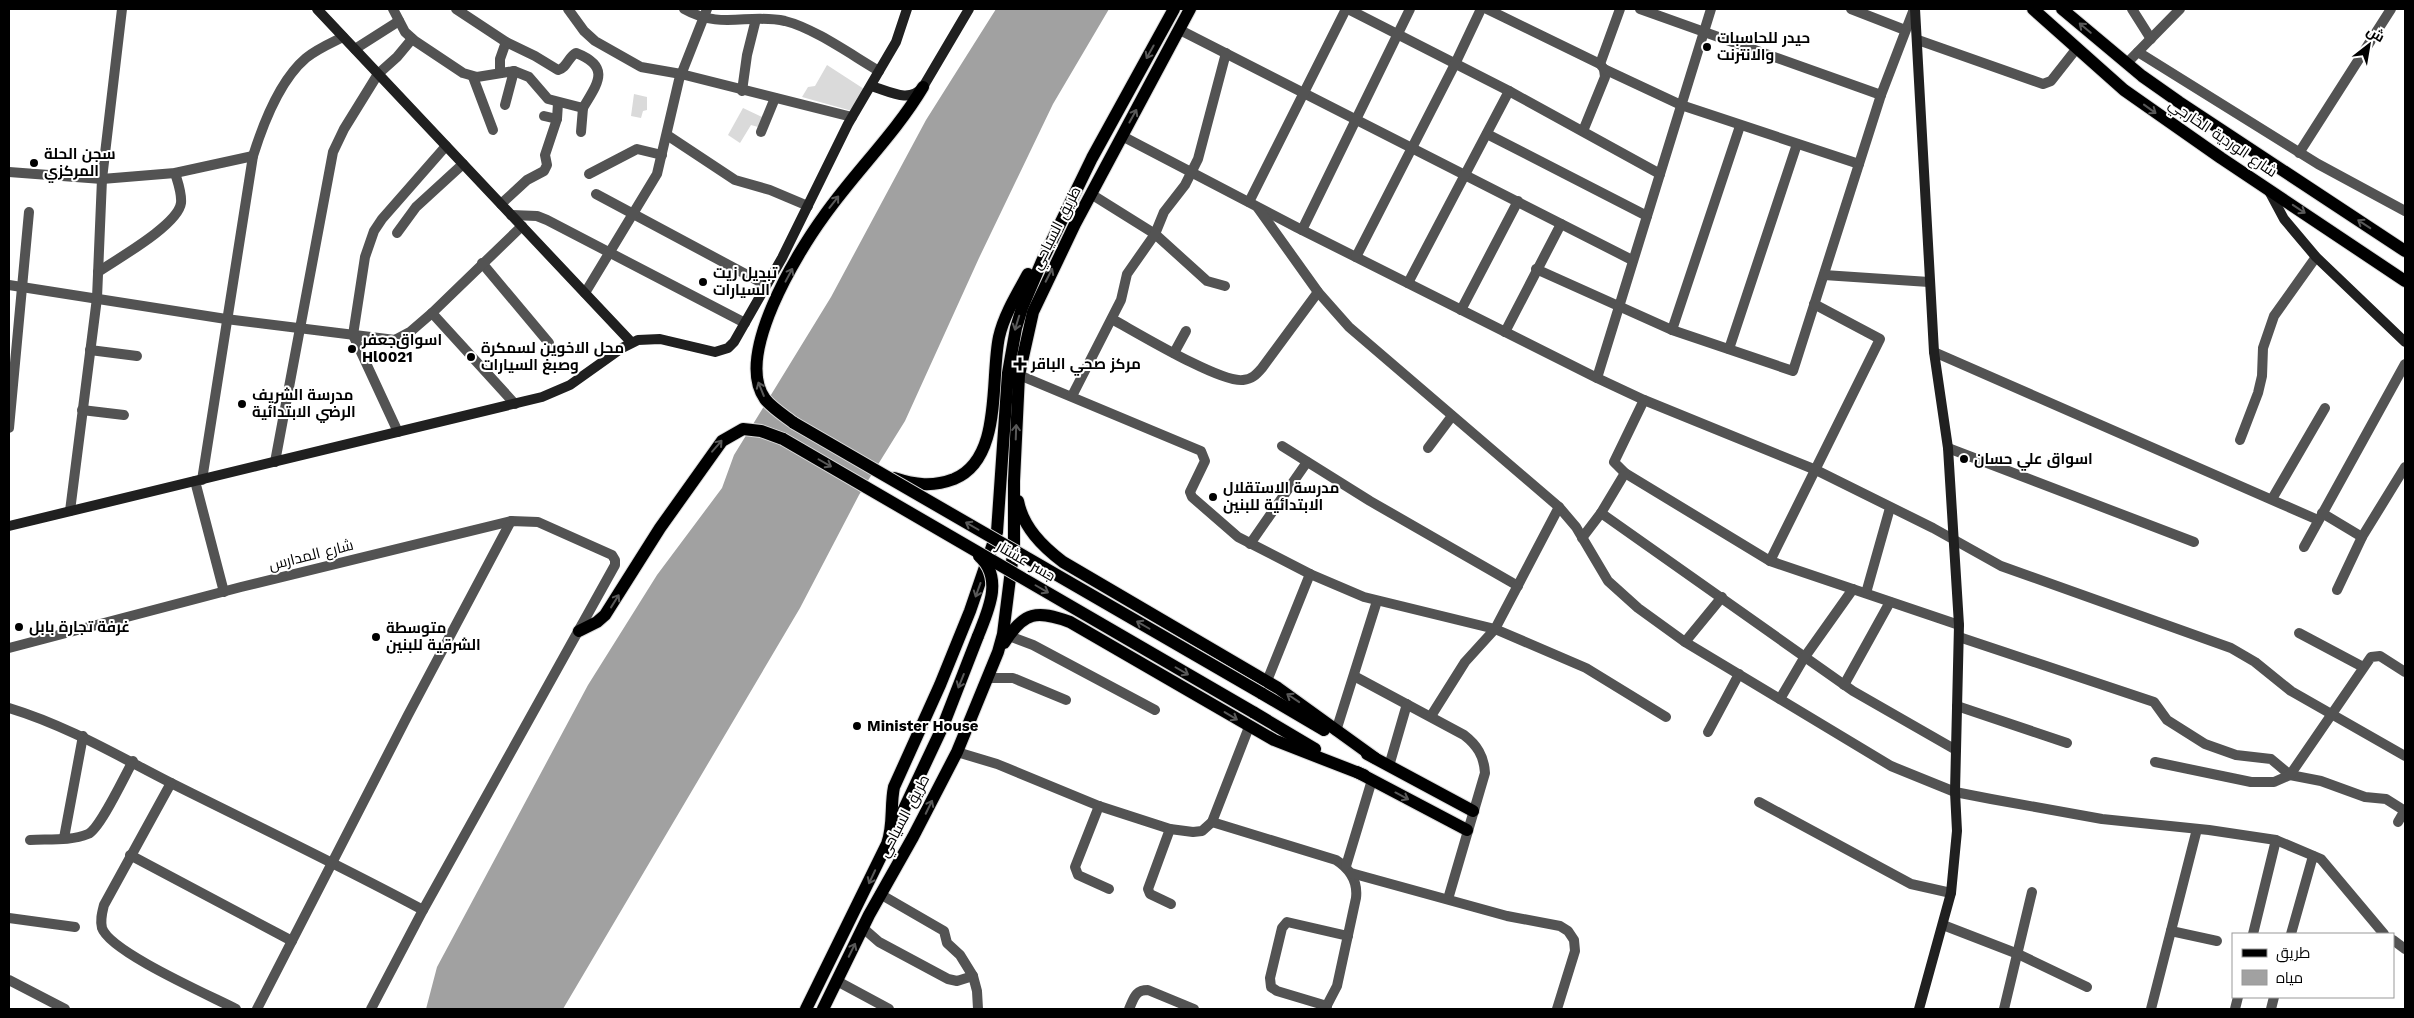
<svg xmlns="http://www.w3.org/2000/svg" width="2414" height="1018" font-family="'Work Sans',Cairo,sans-serif">
  <rect width="100%" height="100%" fill="#fff"/>
  <!-- green -->
  <g fill="#dadada">
    <path d="M827,65L864,89L852,111L802,97L808,87L815,86Z"/>
    <path d="M634,94L647,97V110L643,111L641,118L631,116Z"/>
    <path d="M743,108L762,117L758,127L751,125L740,143L728,135Z"/>
  </g>
  <!-- water -->
  <path fill="#a1a1a1" d="M996,9H1109L1053,104L979,258L905,421L859,495L800,608L563,1009H426L437,967L588,685L657,575L722,488L734,455L831,297L926,120Z"/>
  <g fill="none" stroke-linecap="round" stroke-linejoin="round">
    <defs>
      <g id="primary">
        <path d="M2033,9L2124,90L2221,158L2405,281"/>
        <path d="M2062,9L2142,76L2179,102L2405,251"/>
        <path d="M794,423C785,416 772,408 765,399C734,356 797,253 824,216C855,172 895,134 923,87"/>
        <path d="M894,478C915,485 933,487 954,479C1003,459 990,379 999,337C1004,315 1017,294 1028,274"/>
        <path d="M1018,501C1023,527 1042,546 1063,562L1278,688L1375,758"/>
        <path d="M579,631L597,622L605,615L660,528L722,441L743,429L761,431L783,439"/>
        <path d="M1004,643C1024,611 1037,610 1070,622L1274,740L1364,775"/>
        <path d="M1261,693L1324,730"/>
        <path d="M1253,712L1315,749"/>
        <path d="M1367,754L1473,811"/>
        <path d="M1357,772L1467,830"/>
        <path d="M895,828L943,726L978,636"/>
        <path d="M806,1009L887,844C894,825 890,806 894,787L940,685L970,611L997,532L1008,373L1016,328L1022,308L1042,261L1092,158L1174,9"/>
        <path d="M823,1009L869,915L913,837L957,752L998,652L1003,634L1014,546V481L1019,375L1033,312L1075,224L1190,9"/>
      </g>
    </defs>
    <!-- primary casing -->
    <use href="#primary" stroke="#dbdbdb" stroke-width="14"/>
    <!-- street -->
    <g stroke="#535353" stroke-width="10">
      <path d="M393,9L405,32L415,41L463,73L477,77L514,71L529,77L548,99L583,108C597,84 612,67 576,53C568,57 567,68 558,70L535,56L506,42L456,9"/>
      <path d="M568,9L584,31L595,41L641,67L681,74L852,117"/>
      <path d="M684,9C721,30 748,13 785,21C814,28 853,56 879,71"/>
      <path d="M1348,9L1509,91L1660,174"/>
      <path d="M1487,9L1600,64L1604,69L1605,77L1583,131"/>
      <path d="M1640,9L1881,95"/>
      <path d="M1851,9L1905,30"/>
      <path d="M2132,9L2151,39"/>
      <path d="M1180,30L1632,260"/>
      <path d="M1918,40L2043,84L2051,81L2077,48"/>
      <path d="M355,49L399,21"/>
      <path d="M2138,52L2318,164L2405,211"/>
      <path d="M2127,63L2180,9"/>
      <path d="M1600,64L1620,9"/>
      <path d="M1604,69L1681,105L1859,164"/>
      <path d="M500,71V59L506,42"/>
      <path d="M473,77L493,130"/>
      <path d="M742,91L747,55L756,19"/>
      <path d="M505,105L514,71"/>
      <path d="M544,116L557,119"/>
      <path d="M581,132L583,108"/>
      <path d="M761,132L775,98"/>
      <path d="M1487,134L1647,216"/>
      <path d="M667,135L735,180L770,190L808,206"/>
      <path d="M1122,136L1296,227L1597,378L1644,400L1816,470L1933,528L2001,566L2231,648L2255,662L2291,691L2405,756"/>
      <path d="M2299,153L2391,9"/>
      <path d="M9,172L102,179L175,173L253,156"/>
      <path d="M589,174L637,149L662,155"/>
      <path d="M596,194L766,285"/>
      <path d="M1091,194L1155,234L1207,281L1225,286"/>
      <path d="M1249,202L1346,9"/>
      <path d="M501,204L527,180L544,171L547,165L545,155L557,119L558,103"/>
      <path d="M1258,208L1318,292L1349,327L1559,507L1576,527L1608,581L1638,608L1685,642L1891,766L1955,792L1991,799L2102,819L2209,830L2276,840L2321,859L2384,934"/>
      <path d="M511,215L537,216L547,220L745,323"/>
      <path d="M1302,230L1410,9"/>
      <path d="M397,233L416,207L463,164"/>
      <path d="M1356,257L1455,64L1481,9"/>
      <path d="M482,263L549,343"/>
      <path d="M1536,269L1672,330L1793,371L1881,95L1914,9"/>
      <path d="M98,272C117,259 178,225 181,203C182,193 178,183 175,173"/>
      <path d="M1824,275L1929,282"/>
      <path d="M1408,283L1509,91"/>
      <path d="M9,285L226,319L395,340L410,332L432,313L522,226"/>
      <path d="M585,293L657,174L679,80L707,9"/>
      <path d="M1461,310L1518,201"/>
      <path d="M432,313L515,404"/>
      <path d="M1112,319C1136,332 1220,383 1243,380C1252,379 1256,375 1262,368L1318,292"/>
      <path d="M1672,330L1740,126"/>
      <path d="M1505,332L1561,224"/>
      <path d="M1729,349L1797,144"/>
      <path d="M90,350L137,356"/>
      <path d="M1934,352L2318,520"/>
      <path d="M1174,353L1186,331"/>
      <path d="M1019,375L1201,451L1205,461L1190,492L1192,497L1238,537L1310,574L1364,597L1495,629L1586,668L1666,717"/>
      <path d="M1597,378L1711,9"/>
      <path d="M1072,396L1121,300L1127,274L1155,234L1164,212L1185,185L1198,159L1226,53"/>
      <path d="M1644,400L1614,462L1625,473L1770,561L1959,625"/>
      <path d="M82,410L124,415"/>
      <path d="M9,428L29,212"/>
      <path d="M398,432L353,335L365,257L374,231L382,219L446,146"/>
      <path d="M2240,440L2258,393L2262,376L2263,348L2274,316L2316,257"/>
      <path d="M1282,446L1370,501L1518,586"/>
      <path d="M1428,448L1452,416"/>
      <path d="M1948,448L2194,542"/>
      <path d="M275,462L333,152L344,129L378,74L397,57L412,39"/>
      <path d="M202,480L253,156C263,124 280,80 306,58C317,49 331,43 343,37"/>
      <path d="M195,481L224,592"/>
      <path d="M2272,499L2325,408"/>
      <path d="M70,511L97,298L102,179L122,9"/>
      <path d="M1601,513L1853,691L1956,750"/>
      <path d="M2322,513L2362,537"/>
      <path d="M1582,538L1601,513L1625,473"/>
      <path d="M1250,544L1307,462"/>
      <path d="M2304,547L2405,364"/>
      <path d="M1770,561L1880,339L1814,304"/>
      <path d="M2337,590L2362,537L2405,467"/>
      <path d="M1866,593L1890,508"/>
      <path d="M2299,633L2363,667"/>
      <path d="M1004,634L1033,645L1155,710"/>
      <path d="M1959,637L2154,702L2167,720L2205,744L2236,755L2271,759L2290,775L2321,781L2365,797L2386,799L2405,811"/>
      <path d="M1685,642L1722,597"/>
      <path d="M9,648L241,587L511,521L538,522L612,555L615,560V565L423,910L371,1009"/>
      <path d="M1354,676L1464,735C1477,745 1484,756 1485,773L1448,899"/>
      <path d="M987,678H1013L1066,700"/>
      <path d="M1267,681L1310,574"/>
      <path d="M1844,685L1890,602"/>
      <path d="M1780,699L1804,658L1853,589"/>
      <path d="M1957,706L2067,743"/>
      <path d="M9,708C68,726 118,756 173,784C257,826 341,866 423,910"/>
      <path d="M1431,716L1465,662L1495,629L1559,507"/>
      <path d="M1336,731L1377,601"/>
      <path d="M1708,732L1739,674"/>
      <path d="M957,752L997,764L1099,806L1170,829L1193,832L1202,831L1212,822L1249,727"/>
      <path d="M2155,762L2251,782H2274L2290,775L2371,657L2380,656L2405,672"/>
      <path d="M1389,766L1407,704"/>
      <path d="M171,783L104,905C102,913 100,920 102,928C110,952 211,996 236,1009"/>
      <path d="M1759,802L1911,884L1951,893"/>
      <path d="M1099,806L1075,867L1078,875L1109,889"/>
      <path d="M1212,822L1336,860C1350,869 1358,881 1356,898L1337,986L1325,1009"/>
      <path d="M2398,822L2405,810"/>
      <path d="M1170,829L1148,889L1150,894L1171,904"/>
      <path d="M64,838L83,736"/>
      <path d="M30,840C49,839 71,841 88,834C100,829 125,775 133,761"/>
      <path d="M130,855L292,941"/>
      <path d="M1346,866L1372,780"/>
      <path d="M1351,873L1507,916L1560,926L1568,931L1574,940L1575,951L1557,1009"/>
      <path d="M880,894L944,931L947,943L960,955L973,976L977,991L978,1009"/>
      <path d="M9,918L75,927"/>
      <path d="M1943,925L2018,954L2087,987"/>
      <path d="M863,928L879,942L948,979L957,981L973,976"/>
      <path d="M2171,931L2217,941"/>
      <path d="M2253,934L2276,840"/>
      <path d="M2291,934L2313,856"/>
      <path d="M2393,940L2405,949"/>
      <path d="M9,980L65,1009"/>
      <path d="M837,981L889,1009"/>
      <path d="M1327,1006L1277,991L1271,987L1270,978L1282,928L1287,922L1348,936"/>
      <path d="M257,1009L408,715L511,521"/>
      <path d="M1129,1009C1134,998 1135,990 1148,990L1194,1009"/>
      <path d="M2004,1009L2032,892"/>
      <path d="M2151,1009L2197,829"/>
      <path d="M2235,1009L2238,997"/>
      <path d="M2271,1009L2274,997"/>
    </g>
    <!-- secondary -->
    <g stroke="#202020" stroke-width="10">
      <path d="M317,9L631,342"/>
      <path d="M1915,9L1934,352L1948,448L1959,625L1955,792L1957,831L1951,893L1919,1009"/>
      <path d="M871,86C889,91 909,104 923,87L969,9"/>
      <path d="M2269,191L2284,219L2316,257L2405,342"/>
      <path d="M9,526L542,397L570,385L622,348L638,340L660,339L715,352L728,348L734,342L782,258L848,124L896,42L907,9"/>
    </g>
    <!-- primary -->
    <use href="#primary" stroke="#000" stroke-width="12"/>
    <defs>
      <g id="primary-bridge">
        <path d="M794,423L1261,693"/>
        <path d="M783,439L1253,712"/>
        <path d="M978,636C988,611 1004,578 979,556"/>
      </g>
    </defs>
    <!-- primary-bridge casing -->
    <use href="#primary-bridge" stroke="#dbdbdb" stroke-width="14" stroke-linecap="butt"/>
    <!-- primary-bridge -->
    <use href="#primary-bridge" stroke="#000" stroke-width="12"/>
  </g>
  <!-- one-way arrows -->
  <defs><path id="oneway-shaft" d="M-6 0H5M1.5-3L5.5 0L1.5 3" fill="none" stroke-width="1.6" stroke-linecap="round" stroke-linejoin="round" transform="scale(1.25)"/></defs>
  <g stroke="#595959">
    <use href="#oneway-shaft" transform="translate(2085 28) rotate(-140)"/>
    <use href="#oneway-shaft" transform="translate(1150 52) rotate(119)"/>
    <use href="#oneway-shaft" transform="translate(2150 109) rotate(36)"/>
    <use href="#oneway-shaft" transform="translate(1133 116) rotate(-61)"/>
    <use href="#oneway-shaft" transform="translate(834 202) rotate(-52)"/>
    <use href="#oneway-shaft" transform="translate(2299 209) rotate(34)"/>
    <use href="#oneway-shaft" transform="translate(2364 224) rotate(-147)"/>
    <use href="#oneway-shaft" transform="translate(789 275) rotate(-62)"/>
    <use href="#oneway-shaft" transform="translate(1049 275) rotate(-63)"/>
    <use href="#oneway-shaft" transform="translate(1017 323) rotate(107)"/>
    <use href="#oneway-shaft" transform="translate(761 389) rotate(-112)"/>
    <use href="#oneway-shaft" transform="translate(1016 432) rotate(-88)"/>
    <use href="#oneway-shaft" transform="translate(717 446) rotate(-49)"/>
    <use href="#oneway-shaft" transform="translate(825 463) rotate(30)"/>
    <use href="#oneway-shaft" transform="translate(972 526) rotate(-150)"/>
    <use href="#oneway-shaft" transform="translate(1042 589) rotate(30)"/>
    <use href="#oneway-shaft" transform="translate(978 590) rotate(110)"/>
    <use href="#oneway-shaft" transform="translate(615 601) rotate(-58)"/>
    <use href="#oneway-shaft" transform="translate(1143 625) rotate(-150)"/>
    <use href="#oneway-shaft" transform="translate(1182 671) rotate(30)"/>
    <use href="#oneway-shaft" transform="translate(961 681) rotate(112)"/>
    <use href="#oneway-shaft" transform="translate(1293 698) rotate(-146)"/>
    <use href="#oneway-shaft" transform="translate(1231 716) rotate(31)"/>
    <use href="#oneway-shaft" transform="translate(1402 796) rotate(28)"/>
    <use href="#oneway-shaft" transform="translate(929 807) rotate(-64)"/>
    <use href="#oneway-shaft" transform="translate(872 877) rotate(115)"/>
    <use href="#oneway-shaft" transform="translate(852 950) rotate(-64)"/>
  </g>
  <!-- markers -->
  <g fill="#000" stroke="#fff" stroke-width="2">
    <circle cx="1707" cy="47" r="5"/>
    <circle cx="34" cy="163" r="5"/>
    <circle cx="703" cy="282" r="5"/>
    <circle cx="352" cy="349" r="5"/>
    <circle cx="471" cy="357" r="5"/>
    <path d="M1017.5 356.5h5v5h5v5h-5v5h-5v-5h-5v-5h5z"/>
    <circle cx="242" cy="404" r="5"/>
    <circle cx="1964" cy="459" r="5"/>
    <circle cx="1213" cy="497" r="5"/>
    <circle cx="19" cy="627" r="5"/>
    <circle cx="376" cy="637" r="5"/>
    <circle cx="857" cy="726" r="5"/>
  </g>
  <g text-anchor="middle" dominant-baseline="central" stroke-width="4" stroke-linejoin="round" paint-order="stroke">
    <!-- poi labels -->
    <g font-size="15" font-weight="bold" fill="#000" stroke="#fff" text-anchor="start">
      <text x="1717" y="38">حيدر للحاسبات<tspan x="1717" dy="17">والانترنت</tspan></text>
      <text x="44" y="154">سجن الحلة<tspan x="44" dy="17">المركزي</tspan></text>
      <text x="713" y="273">تبديل زيت<tspan x="713" dy="17">السيارات</tspan></text>
      <text x="362" y="340">اسواق‌جعفر<tspan x="362" dy="17">Hl0021</tspan></text>
      <text x="481" y="348">محل الاخوين لسمكرة<tspan x="481" dy="17">وصبغ السيارات</tspan></text>
      <text x="1031" y="364">مركز صحي الباقر</text>
      <text x="252" y="395">مدرسة الشريف<tspan x="252" dy="17">الرضي الابتدائية</tspan></text>
      <text x="1974" y="459">اسواق علي حسان</text>
      <text x="1223" y="488">مدرسة الاستقلال<tspan x="1223" dy="17">الابتدائية للبنين</tspan></text>
      <text x="29" y="627">غرفة تجارة بابل</text>
      <text x="386" y="628">متوسطة<tspan x="386" dy="17">الشرقية للبنين</tspan></text>
      <text x="867" y="726">Minister House</text>
    </g>
    <!-- street labels -->
    <g font-size="15" fill="#000" stroke="#fff">
      <text transform="translate(2223 138) rotate(34)">شارع الوردية الخارجي</text>
      <text transform="translate(1056 228) rotate(-63)">طريق السياحي</text>
      <text transform="translate(311 555) rotate(-14)">شارع المدارس</text>
      <text transform="translate(1026 561) rotate(30)">جسر عشتار</text>
      <text transform="translate(904 816) rotate(-62)">طريق السياحي</text>
    </g>
  </g>
  <!-- border -->
  <rect width="2414" height="1018" fill="none" stroke="#000000" stroke-width="20"/>
  <!-- legend -->
  <rect x="2232" y="933" width="162" height="65" fill="#ffffff" stroke="#999999"/>
  <rect x="2242" y="949" width="25" height="8" fill="#000000" stroke="#999999"/>
  <text x="2276" y="958" font-size="15" fill="#000000">طريق</text>
  <rect x="2242" y="970" width="25" height="15" fill="#a1a1a1" stroke="#999999"/>
  <text x="2276" y="983" font-size="15" fill="#000000">مياه</text>
  <!-- north arrow -->
  <g transform="translate(2369 45) rotate(31)" stroke="#ffffff" stroke-width="4" paint-order="stroke">
  <path d="M0-4L9 19L0 12L-9 19Z" fill="#000000"/>
  <text y="-8" font-size="14" font-weight="bold" text-anchor="middle" fill="#000000">ش</text>
  </g>
</svg>
